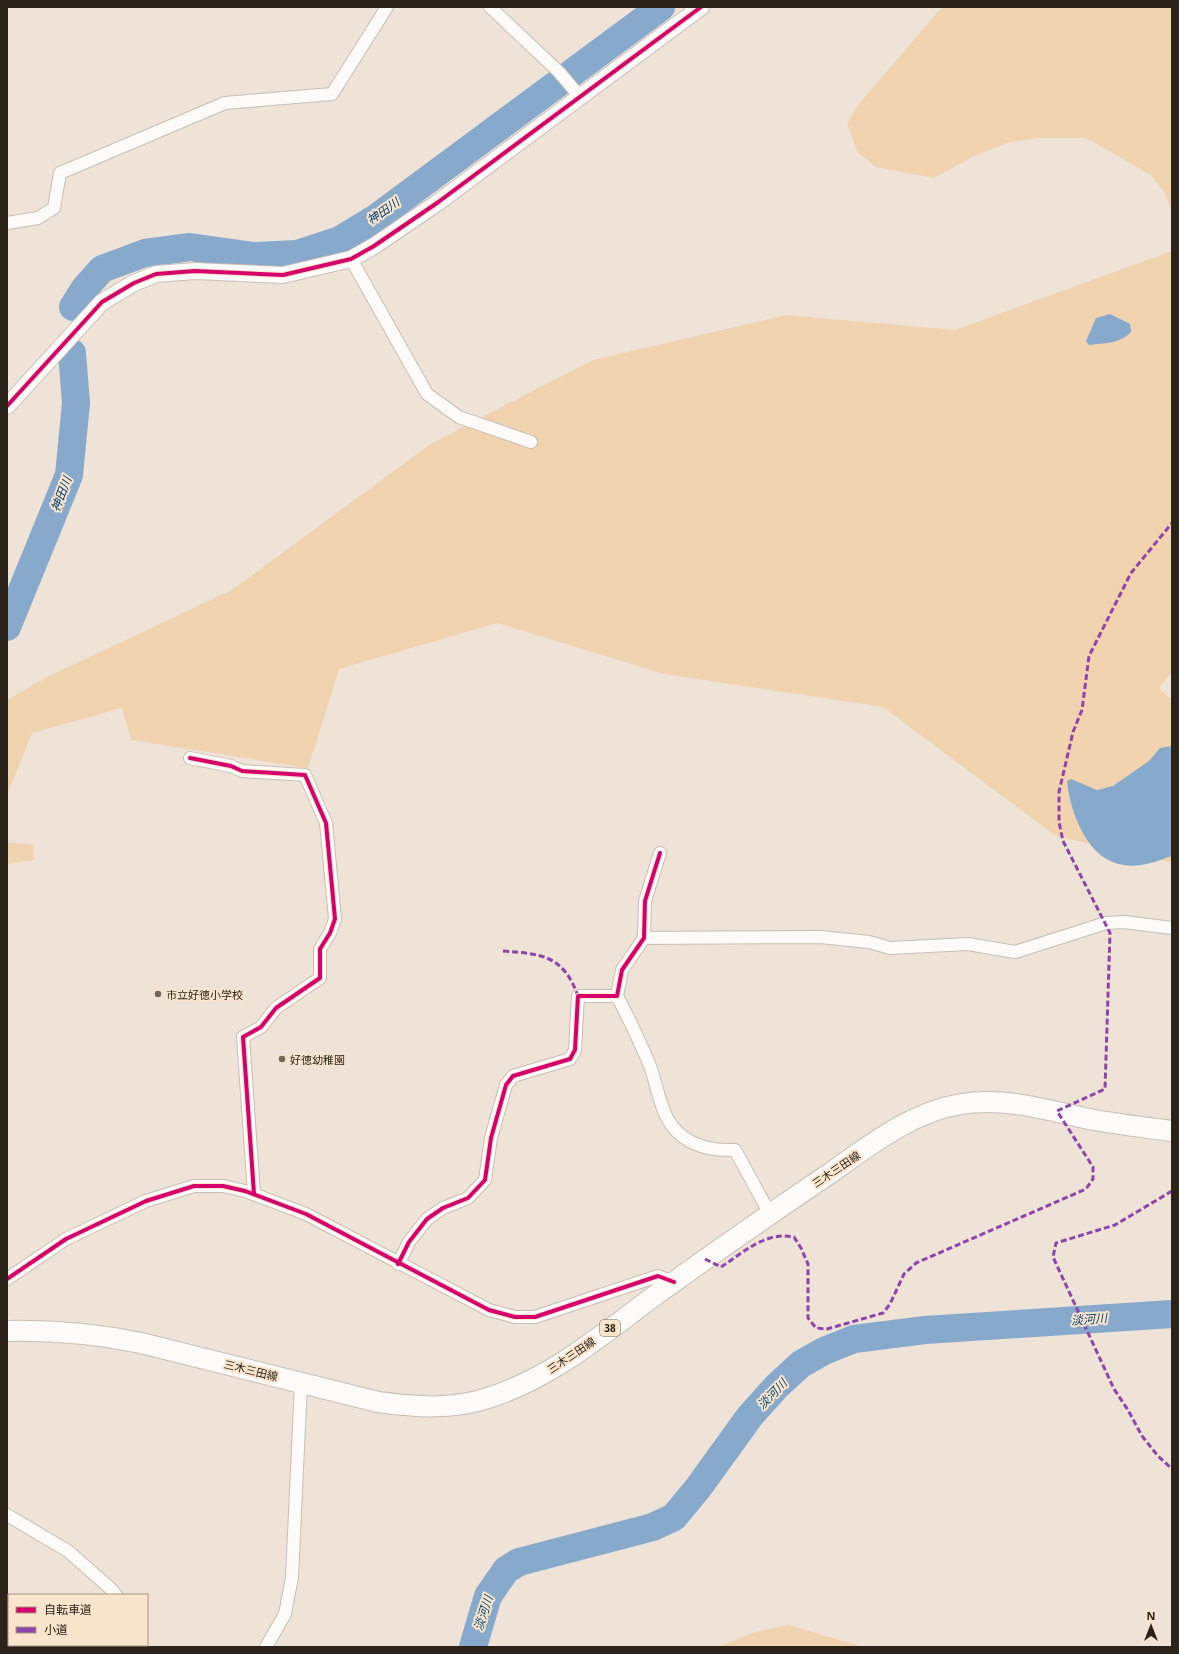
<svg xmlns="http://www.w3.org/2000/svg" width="1179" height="1654" font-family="'Open Sans','Noto Sans JP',sans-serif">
  <rect width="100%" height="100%" fill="#eee3d6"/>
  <!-- green -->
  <g fill="#f1d3af">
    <path d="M944,7H1172V214L1165,193L1151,175L1086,138H1039L1010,142L974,156L934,178L876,167L858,153L847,124L858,105L938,12Z"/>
    <path d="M1172,251V672L1159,688L1172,700V863L1056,836L883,707L664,674L497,623L339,669L308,768L131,740L122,708L32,733L7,795V700L47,677L232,590L432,443L593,360L786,315L955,330Z"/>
    <path d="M7,842L33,845L34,860L7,864Z"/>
    <path d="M789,1625L863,1647H718L755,1632Z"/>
  </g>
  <!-- water -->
  <g fill="#86a9cc">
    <path d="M1110,314L1130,324L1131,332C1120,344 1104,343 1089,345L1086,341L1096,318Z"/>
    <path d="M1172,746V856C1157,861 1140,868 1124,865C1088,861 1070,813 1067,781L1071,779L1097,790L1113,786L1149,761L1160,748Z"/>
  </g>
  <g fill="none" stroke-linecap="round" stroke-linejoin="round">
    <!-- river -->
    <g stroke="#86a9cc" stroke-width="28">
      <path d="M73,307L85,288L102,269L145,253L190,247L254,256L297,254L340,240L376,218L661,7"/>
      <path d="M7,627L69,475L76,403L72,353"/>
      <path d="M473,1647L488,1596L506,1570L519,1562L653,1527L674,1517L698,1488L750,1416L777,1386L801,1364L824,1351L854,1339L925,1330L1172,1314"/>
    </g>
    <defs>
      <g id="minor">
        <path d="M490,7L559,72L581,98"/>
        <path d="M7,223L38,218L54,208L60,173L225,103L332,94L387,7"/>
        <path d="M351,259L427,394L459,417L531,442"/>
        <path d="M190,758L231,766L242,771L305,775L326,823L335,919L330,933L320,949V978L276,1008L261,1027L243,1037L254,1194"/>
        <path d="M644,938L820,937L869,942L890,948L968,944L1015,952L1106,923L1124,922L1172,928"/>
        <path d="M617,996C629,1019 640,1041 650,1066C656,1082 659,1103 667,1118C681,1144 708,1151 735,1150L770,1214"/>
        <path d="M398,1264L409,1242L427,1219L443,1208L468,1198L485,1180L491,1138L506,1085L513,1076L570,1059L575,1050L578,996H617L622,970L644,938L645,901L660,853"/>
        <path d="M7,1279L66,1239L146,1201L194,1186H223L245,1191L306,1214L489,1310L515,1317H535L658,1276L674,1282"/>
        <path d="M7,1515L68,1551L111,1589L116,1595"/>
        <path d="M125,1647V1645"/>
        <path d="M266,1647L285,1614L292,1577L301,1383"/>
      </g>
      <path id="tertiary" d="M7,406L102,302L134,283L156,274L195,271L283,275L351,259L374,246L437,203L701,7"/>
      <path id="primary" d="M7,1331C53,1330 96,1334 141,1343L378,1402C415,1407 452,1410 488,1398C552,1378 604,1333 657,1294C714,1253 771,1213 829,1174C869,1146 911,1112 961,1104C1003,1097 1043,1109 1084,1118C1113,1124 1143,1127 1172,1131"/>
    </defs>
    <!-- minor casing -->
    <use href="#minor" stroke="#c7bfb5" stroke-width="14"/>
    <!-- tertiary casing -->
    <use href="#tertiary" stroke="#c7bfb5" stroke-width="18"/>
    <!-- primary casing -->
    <use href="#primary" stroke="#c7bfb5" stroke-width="22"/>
    <!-- minor -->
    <use href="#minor" stroke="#fcfbf9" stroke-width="12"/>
    <!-- tertiary -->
    <use href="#tertiary" stroke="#fcfbf9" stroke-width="16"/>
    <!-- primary -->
    <use href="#primary" stroke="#fcfbf9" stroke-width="20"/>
    <!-- quiet -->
    <g stroke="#8e44ad" stroke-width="3" stroke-dasharray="6 3" stroke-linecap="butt">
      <path d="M503,951C542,954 563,955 578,996"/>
      <path d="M1172,1191L1115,1225L1056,1243L1053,1257L1114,1389L1128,1410L1142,1436L1158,1456L1172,1469"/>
      <path d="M705,1259L721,1267C744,1252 766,1231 794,1237L801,1248L808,1264V1318L816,1328L827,1329L883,1313L890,1304L904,1274L916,1263L1086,1189L1093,1179V1167L1057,1111L1105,1089L1110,933L1063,841L1059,822V792L1073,732L1082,710L1089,656L1131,573L1172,523"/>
    </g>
    <defs>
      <g id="cycleway">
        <path d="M7,406L102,302L134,283L156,274L195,271L283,275L351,259L374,246L437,203L701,7"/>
        <path d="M190,758L231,766L242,771L305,775L326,823L335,919L330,933L320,949V978L276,1008L261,1027L243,1037L254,1194"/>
        <path d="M398,1264L409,1242L427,1219L443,1208L468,1198L485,1180L491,1138L506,1085L513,1076L570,1059L575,1050L578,996H617L622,970L644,938L645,901L660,853"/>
        <path d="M7,1279L66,1239L146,1201L194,1186H223L245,1191L306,1214L489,1310L515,1317H535L658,1276L674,1282"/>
      </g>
    </defs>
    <!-- cycleway casing -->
    <use href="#cycleway" stroke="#f9e4cc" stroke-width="6"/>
    <!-- cycleway -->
    <use href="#cycleway" stroke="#d6006c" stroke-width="4"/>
  </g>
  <!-- markers -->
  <g fill="#6f665c" stroke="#f9e4cc" stroke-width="1.5">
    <circle cx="158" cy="994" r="4"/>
    <circle cx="282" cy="1059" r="4"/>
  </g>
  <g text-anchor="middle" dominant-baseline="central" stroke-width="4" stroke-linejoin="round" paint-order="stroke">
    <!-- shield labels -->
    <rect fill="#f9e4cc" stroke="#695d4f" stroke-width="1" x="600" y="1320" width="20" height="16" rx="3"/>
    <g font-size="10" font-weight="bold" fill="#2b231a">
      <text x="610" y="1328">38</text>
    </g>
    <!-- poi labels -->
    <g font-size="11" fill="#2b231a" stroke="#f9e4cc" text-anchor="start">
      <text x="166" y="994">市立好徳小学校</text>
      <text x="290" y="1059">好徳幼稚園</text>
    </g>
    <!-- street labels -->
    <g font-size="11" fill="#2b231a" stroke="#f9e4cc">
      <text transform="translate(836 1169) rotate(-34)">三木三田線</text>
      <text transform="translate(571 1355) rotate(-34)">三木三田線</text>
      <text transform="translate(251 1370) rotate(14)">三木三田線</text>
    </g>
    <!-- water labels -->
    <g font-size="12" font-style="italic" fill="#004276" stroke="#f9e4cc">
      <text transform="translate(383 211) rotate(-35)">神田川</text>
      <text transform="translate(61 494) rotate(-69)">神田川</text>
      <text transform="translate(1089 1319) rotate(-4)">淡河川</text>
      <text transform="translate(772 1394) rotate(-46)">淡河川</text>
      <text transform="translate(483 1613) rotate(-72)">淡河川</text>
    </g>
  </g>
  <!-- border -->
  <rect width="1179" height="1654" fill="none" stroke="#2b231a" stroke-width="16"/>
  <!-- legend -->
  <rect x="8" y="1594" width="140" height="52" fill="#f9e4cc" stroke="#a79785"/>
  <rect x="16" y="1607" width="20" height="6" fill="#d6006c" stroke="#a79785"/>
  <text x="44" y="1614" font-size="12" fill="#2b231a">自転車道</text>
  <rect x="16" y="1627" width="20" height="6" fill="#8e44ad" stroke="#a79785"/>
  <text x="44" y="1634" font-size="12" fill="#2b231a">小道</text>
  <!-- north arrow -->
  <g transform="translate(1151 1626)" stroke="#f9e4cc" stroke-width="3" paint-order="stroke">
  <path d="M0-3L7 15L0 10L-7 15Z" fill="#2b231a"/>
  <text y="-6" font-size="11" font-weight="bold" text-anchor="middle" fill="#2b231a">N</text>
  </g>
</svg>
